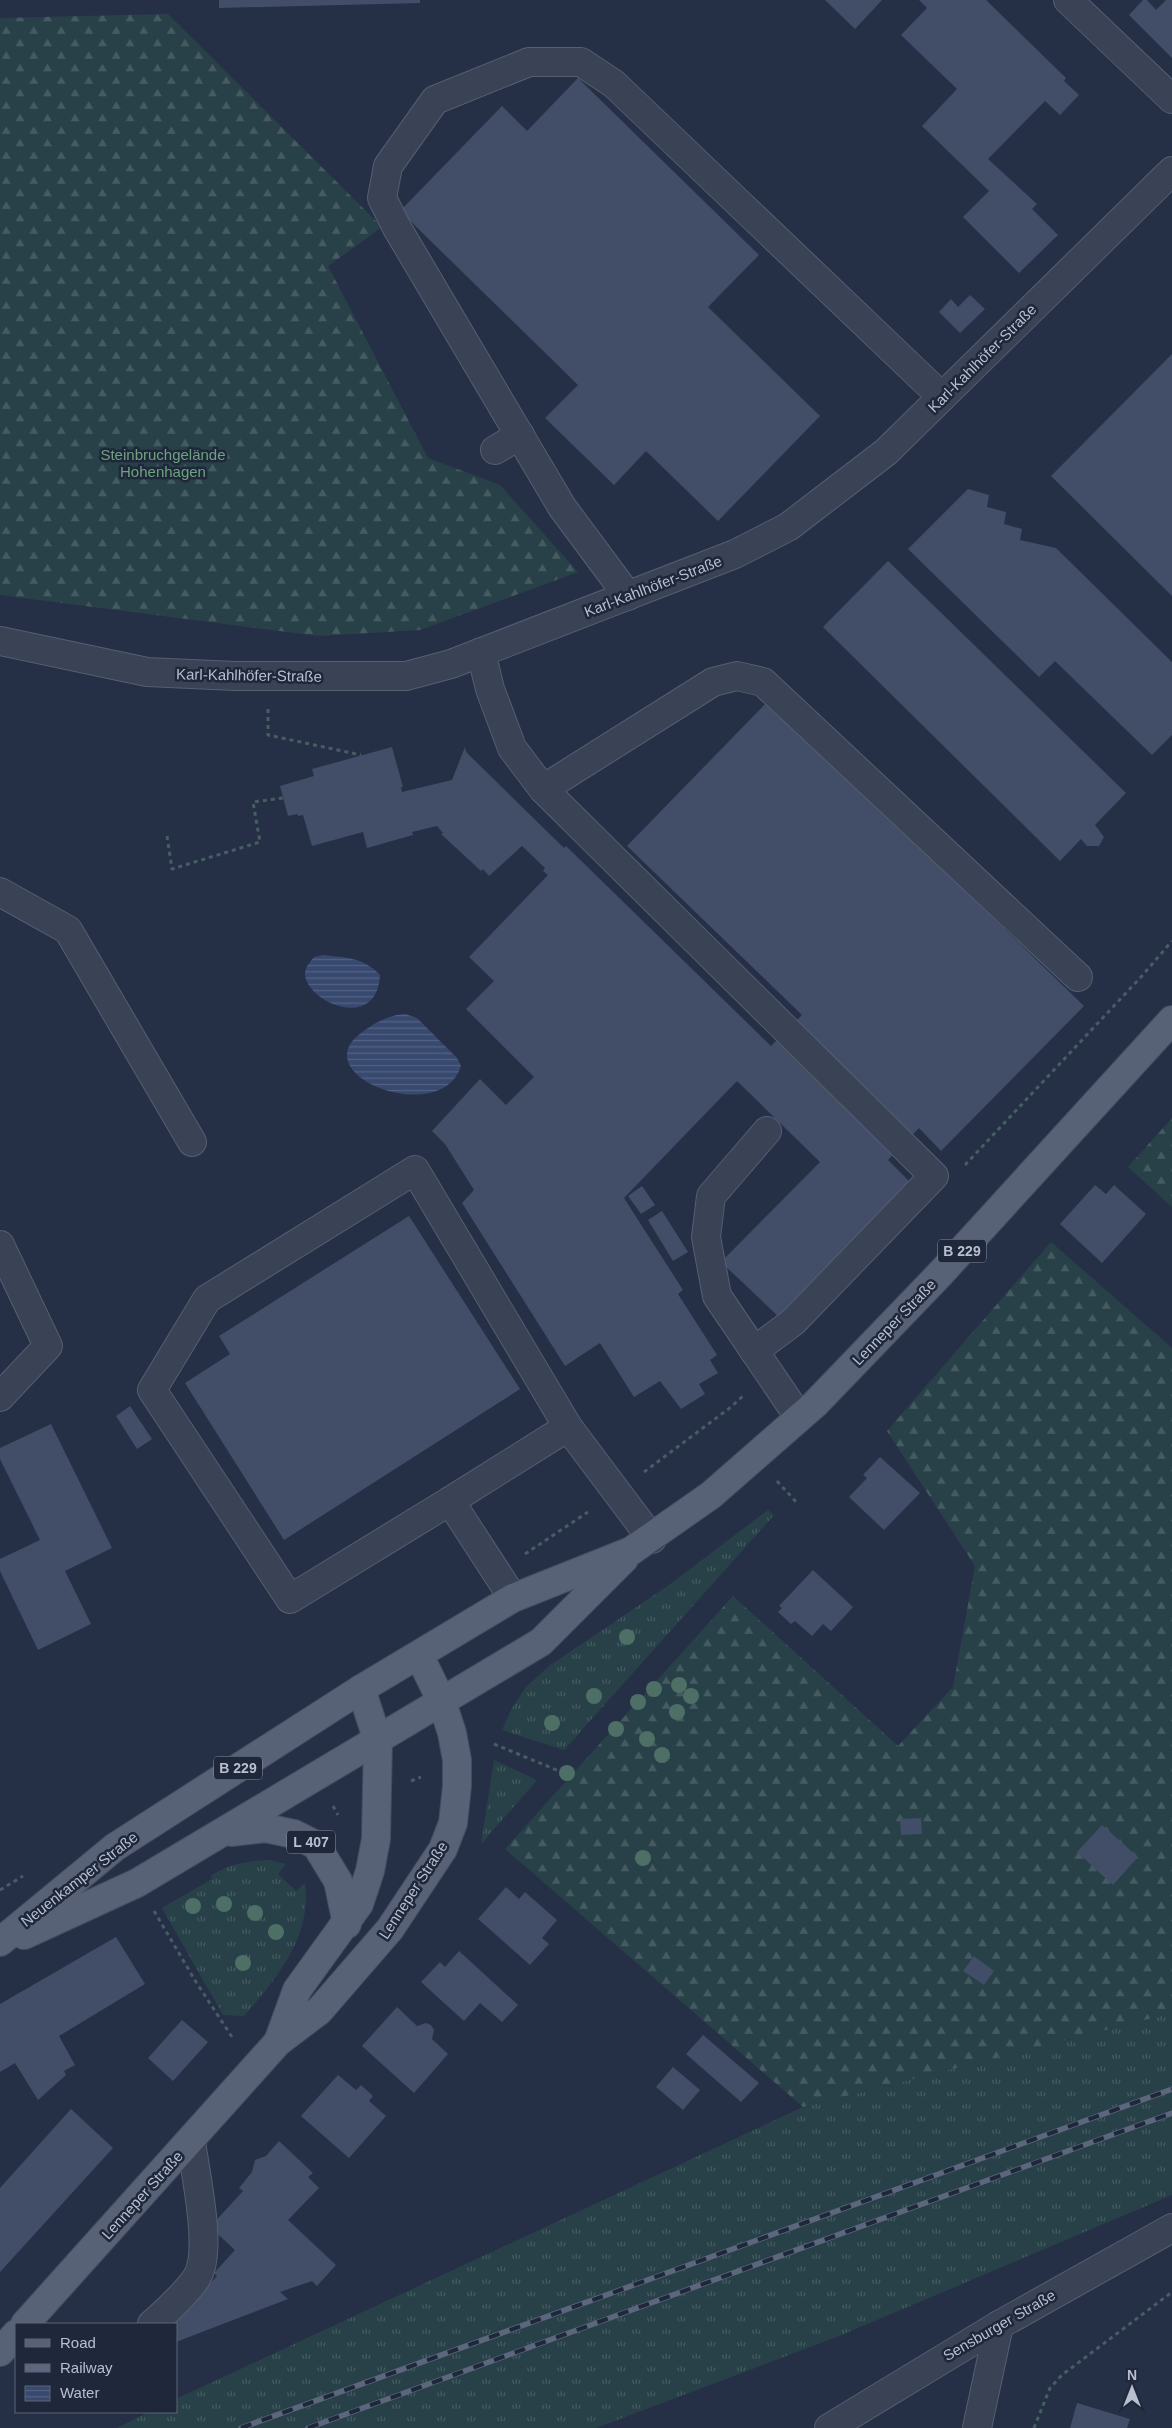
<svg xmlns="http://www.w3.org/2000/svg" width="1172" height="2428" font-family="Arial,sans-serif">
  <defs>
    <pattern id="grass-tufts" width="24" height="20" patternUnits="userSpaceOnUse" patternTransform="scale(1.25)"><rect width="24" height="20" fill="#284148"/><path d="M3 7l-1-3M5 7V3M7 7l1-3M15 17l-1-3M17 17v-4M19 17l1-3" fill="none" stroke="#455b61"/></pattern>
    <pattern id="forest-firs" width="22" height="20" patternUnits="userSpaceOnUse" patternTransform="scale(1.25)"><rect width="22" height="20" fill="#284148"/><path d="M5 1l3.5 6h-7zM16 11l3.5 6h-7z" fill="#455b61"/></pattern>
    <pattern id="water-rules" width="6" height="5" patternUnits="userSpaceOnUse" patternTransform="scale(1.25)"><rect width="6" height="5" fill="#38496f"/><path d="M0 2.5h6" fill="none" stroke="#536182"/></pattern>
  </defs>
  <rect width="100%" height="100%" fill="#253047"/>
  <!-- grass -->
  <g fill="url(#grass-tufts)">
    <path d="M768,1510L774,1515L564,1750L502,1730L512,1708L526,1687L549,1666L669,1585Z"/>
    <path d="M494,1760L537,1780L481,1844Z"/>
    <path d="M269,1860L286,1864L278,1874L296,1891L305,1883C312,1937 277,1978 244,2016L223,2015L162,1908L212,1879L211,1876C228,1863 249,1861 269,1860Z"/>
    <path d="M1172,2013V2195L839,2336L596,2428H117L149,2412H176V2399L803,2107Z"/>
  </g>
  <!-- forest -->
  <g fill="url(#forest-firs)">
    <path d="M168,14L382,227L328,266L428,458L500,485L578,572L420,630L319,636L0,595V18Z"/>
    <path d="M1172,1118V1207L1128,1167Z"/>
    <path d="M1051,1242L1172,1348V2013L803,2107L505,1849L733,1596L898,1746L953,1687L975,1566L887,1431Z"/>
  </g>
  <!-- water -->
  <g fill="url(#water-rules)">
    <path d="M323,955C347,958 363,957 380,975C377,1033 306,1002 305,974C305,967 310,962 314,957Z"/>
    <path d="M405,1014L417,1018L457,1058L461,1066C442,1128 303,1076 361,1033C374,1023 389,1015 405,1014Z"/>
  </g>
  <!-- building -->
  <g fill="#424d67">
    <path d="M219,0H420V3L219,8Z"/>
    <path d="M825,0H882L855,29Z"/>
    <path d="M919,0H986L1066,78L1064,81L1079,95L1060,115L1045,101L988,159L1037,204L1032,209L1058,235L1019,273L963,217L989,191L922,126L957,89L901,35L927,8Z"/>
    <path d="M1143,0H1147L1156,10L1166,0H1172V58L1129,15Z"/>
    <path d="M578,78L759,255L708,307L820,416L718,521L646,451L614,485L545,418L578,385L400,211L502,106L527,131Z"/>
    <path d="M970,295L985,309L960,333L939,312L951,299L958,307Z"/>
    <path d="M1172,354V596L1051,476Z"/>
    <path d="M968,489L989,495L987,507L1006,512L1004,524L1022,529L1020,540L1056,548L1172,662V735L1152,755L1055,661L1039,677L908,549Z"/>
    <path d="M888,561L1126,793L1095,825L1104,837L1099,846H1087L1081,839L1060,861L823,627Z"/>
    <path d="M769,700L1084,1006L941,1151L919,1128L888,1160L911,1183L780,1318L721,1262L820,1162L737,1081L624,1198L683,1290L678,1294L717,1355L710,1360L718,1373L699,1384L705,1394L681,1409L660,1381L634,1397L600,1343L565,1366L462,1203L474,1190L445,1144L432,1131L480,1079L506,1105L534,1077L466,1009L494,981L469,957L548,875L543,871L545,868L522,846L489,876L483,869L481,871L441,834L443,833L437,826L412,832L413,835L367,848L363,832L312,846L303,815L298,816L297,814L288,816L280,786L314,776L312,769L392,747L403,787H401L402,792L452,780L465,747L466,752L564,848L566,846L771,1046L802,1015L627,846Z"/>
    <path d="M1095,1185L1106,1194L1114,1185L1146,1214L1102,1263L1060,1224Z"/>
    <path d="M642,1186L655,1205L641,1214L628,1196Z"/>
    <path d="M662,1211L688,1252L673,1261L648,1220Z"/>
    <path d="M409,1216L520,1389L284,1540L185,1383L230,1354L219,1336Z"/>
    <path d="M130,1406L152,1439L137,1449L116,1416Z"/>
    <path d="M51,1424L112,1548L65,1571L91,1624L38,1650L0,1571V1559L40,1540L0,1459V1448Z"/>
    <path d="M880,1457L920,1493L884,1530L849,1497L867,1478L863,1475Z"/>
    <path d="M813,1570L853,1607L831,1631L823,1624L812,1636L795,1621L791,1624L778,1612L782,1608L779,1606Z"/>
    <path d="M921,1818L922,1834L901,1835L900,1819Z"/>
    <path d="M1102,1825L1138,1857L1113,1885L1077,1852Z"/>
    <path d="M506,1887L519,1899L525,1892L557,1920L542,1938L549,1944L530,1965L478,1919Z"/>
    <path d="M116,1937L145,1984L59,2036L75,2065L64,2071L66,2075L38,2100L15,2063L0,2072V2004Z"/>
    <path d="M459,1951L518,2005L502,2022L480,2003L464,2021L421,1982L440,1962L445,1967Z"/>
    <path d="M974,1956L994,1971L984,1985L963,1971Z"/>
    <path d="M397,2007L417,2026L426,2023L431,2025L434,2030L432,2039L448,2054L414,2093L362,2046Z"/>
    <path d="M182,2020L208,2042L173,2081L148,2058Z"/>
    <path d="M703,2035L759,2083L741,2102L686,2054Z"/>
    <path d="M673,2067L700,2090L683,2110L656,2087Z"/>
    <path d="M338,2075L356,2090L361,2085L373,2096L369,2101L386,2116L349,2158L301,2116Z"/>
    <path d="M71,2109L113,2148L0,2272V2188Z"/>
    <path d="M279,2141L313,2173L308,2177L319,2188L288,2220L336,2265L317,2286L312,2281L280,2292L288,2299L176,2342V2324H172L217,2276L214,2273L235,2250L210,2227L243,2191L239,2188L252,2172L255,2160L266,2156Z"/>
    <path d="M1077,2403L1130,2419L1127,2428H1070Z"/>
  </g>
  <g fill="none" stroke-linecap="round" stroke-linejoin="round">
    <defs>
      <g id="minor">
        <path d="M1068,0L1172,99"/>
        <path d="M495,450L520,435"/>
        <path d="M628,596L562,507L397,228L382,198L388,166L435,100L529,62H581L614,84L942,397"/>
        <path d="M0,641L147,672L235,676H406L451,664L735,554L788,527L886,452L1172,171"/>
        <path d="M481,652L490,689L512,748L543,789L713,682L737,676L763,682L1078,977"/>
        <path d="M543,789L934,1176L793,1322L754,1351"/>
        <path d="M0,892L68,930L192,1142"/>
        <path d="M767,1131L711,1196L706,1237L717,1296L799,1417"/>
        <path d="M0,1245L48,1346L0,1397"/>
        <path d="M450,1501L290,1599L152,1390L207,1299L415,1170L568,1427"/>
        <path d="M513,1598L450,1501L568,1427L652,1539"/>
        <path d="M152,2324C164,2314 189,2290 197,2277C213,2250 195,2173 191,2141"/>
        <path d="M829,2428L999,2325L1172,2228"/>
        <path d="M977,2428L999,2325"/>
      </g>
      <g id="major">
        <path d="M231,1832L265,1828L294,1834L316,1845L338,1881L347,1924"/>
        <path d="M24,1935L137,1883L541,1642L624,1559"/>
        <path d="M0,1942L115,1847L361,1689L513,1598L631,1551L711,1495L815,1404L941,1273L1172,1020"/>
        <path d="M278,2042L297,1990L359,1904L370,1871L376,1839L378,1741L361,1689"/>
        <path d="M25,2324L278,2042L319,2011L390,1929L443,1849L453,1823L457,1786V1760L452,1733L442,1702L419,1655"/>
        <path d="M0,2352L16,2334"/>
      </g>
    </defs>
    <!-- minor casing -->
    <use href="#minor" stroke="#565e70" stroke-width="30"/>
    <!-- major casing -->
    <use href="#major" stroke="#444c5f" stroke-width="30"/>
    <!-- path -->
    <g stroke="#465e63" stroke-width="3" stroke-dasharray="4 4" stroke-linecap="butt">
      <path d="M268,709V735L361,755"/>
      <path d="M167,836L172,869L260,842L253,802L283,798"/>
      <path d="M965,1165L1141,977L1172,941"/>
      <path d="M644,1472L731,1407L744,1395"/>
      <path d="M777,1481L797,1503"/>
      <path d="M525,1554L588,1512"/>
      <path d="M494,1744L559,1771"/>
      <path d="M411,1781L421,1777"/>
      <path d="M333,1806L338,1815"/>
      <path d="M0,1890L23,1876"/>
      <path d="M154,1911L196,1982L234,2040"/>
      <path d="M1034,2428L1050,2388L1062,2375L1172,2292"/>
    </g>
    <!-- minor -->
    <use href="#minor" stroke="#3a4356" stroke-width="28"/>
    <!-- major -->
    <use href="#major" stroke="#586276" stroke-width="28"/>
    <defs>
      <g id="rail">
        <path d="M241,2428L1172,2089"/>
        <path d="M308,2428L1172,2113"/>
      </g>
    </defs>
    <!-- rail casing -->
    <use href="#rail" stroke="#5c667d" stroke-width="5.5"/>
    <!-- rail -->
    <use href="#rail" stroke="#1f283b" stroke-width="4" stroke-dasharray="11" stroke-linecap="butt"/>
  </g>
  <!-- trees -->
  <g fill="#4d6f66">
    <circle cx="627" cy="1637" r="8"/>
    <circle cx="679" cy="1685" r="8"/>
    <circle cx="654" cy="1689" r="8"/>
    <circle cx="594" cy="1696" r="8"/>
    <circle cx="691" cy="1696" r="8"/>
    <circle cx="638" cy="1702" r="8"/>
    <circle cx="677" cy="1712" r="8"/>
    <circle cx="552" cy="1723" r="8"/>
    <circle cx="616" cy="1729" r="8"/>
    <circle cx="647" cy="1739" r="8"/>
    <circle cx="662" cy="1755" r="8"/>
    <circle cx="567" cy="1773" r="8"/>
    <circle cx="643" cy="1858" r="8"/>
    <circle cx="224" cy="1904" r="8"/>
    <circle cx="193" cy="1906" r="8"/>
    <circle cx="255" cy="1913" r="8"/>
    <circle cx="276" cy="1932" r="8"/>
    <circle cx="243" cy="1963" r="8"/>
  </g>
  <g text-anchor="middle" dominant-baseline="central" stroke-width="5" stroke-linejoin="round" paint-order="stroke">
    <!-- shield labels -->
    <g fill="#1f283b" stroke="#8a92a3" stroke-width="1">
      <rect x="938" y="1239.5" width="48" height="23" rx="4"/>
      <rect x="214" y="1756.5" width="48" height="23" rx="4"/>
      <rect x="287" y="1830.5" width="48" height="23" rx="4"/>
    </g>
    <g font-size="14" font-weight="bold" fill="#b8bfcf">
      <text x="962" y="1251">B 229</text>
      <text x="238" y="1768">B 229</text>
      <text x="311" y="1842">L 407</text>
    </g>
    <!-- street labels -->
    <g font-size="15" fill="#b8bfcf" stroke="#1f283b">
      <text transform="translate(982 358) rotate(-45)">Karl-Kahlhöfer-Straße</text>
      <text transform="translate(653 586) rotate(-21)">Karl-Kahlhöfer-Straße</text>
      <text transform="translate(249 675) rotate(1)">Karl-Kahlhöfer-Straße</text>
      <text transform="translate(894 1322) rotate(-46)">Lenneper Straße</text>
      <text transform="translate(79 1879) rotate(-38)">Neuenkamper Straße</text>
      <text transform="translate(413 1890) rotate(-57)">Lenneper Straße</text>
      <text transform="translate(142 2195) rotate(-48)">Lenneper Straße</text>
      <text transform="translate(999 2325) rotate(-30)">Sensburger Straße</text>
    </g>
    <!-- park labels -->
    <g font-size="15" fill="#6da27f" stroke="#1f283b">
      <text x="163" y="454">Steinbruchgelände<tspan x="163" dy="17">Hohenhagen</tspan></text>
    </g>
  </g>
  <!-- legend -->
  <rect x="15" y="2323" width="162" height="90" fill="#1f283b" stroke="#5c6476"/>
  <rect x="25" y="2339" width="25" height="8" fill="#586276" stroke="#5c6476"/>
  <text x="60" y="2348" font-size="15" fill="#b8bfcf">Road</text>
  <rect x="25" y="2364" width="25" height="8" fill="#5c667d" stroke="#5c6476"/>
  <text x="60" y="2373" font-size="15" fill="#b8bfcf">Railway</text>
  <rect x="25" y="2386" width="25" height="15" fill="url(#water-rules)" stroke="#5c6476"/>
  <text x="60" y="2398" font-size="15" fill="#b8bfcf">Water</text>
  <!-- north arrow -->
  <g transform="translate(1132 2388)" stroke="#1f283b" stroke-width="4" paint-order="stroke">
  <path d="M0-4L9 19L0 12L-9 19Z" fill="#b8bfcf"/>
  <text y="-8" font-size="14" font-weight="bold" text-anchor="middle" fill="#b8bfcf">N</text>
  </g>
</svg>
